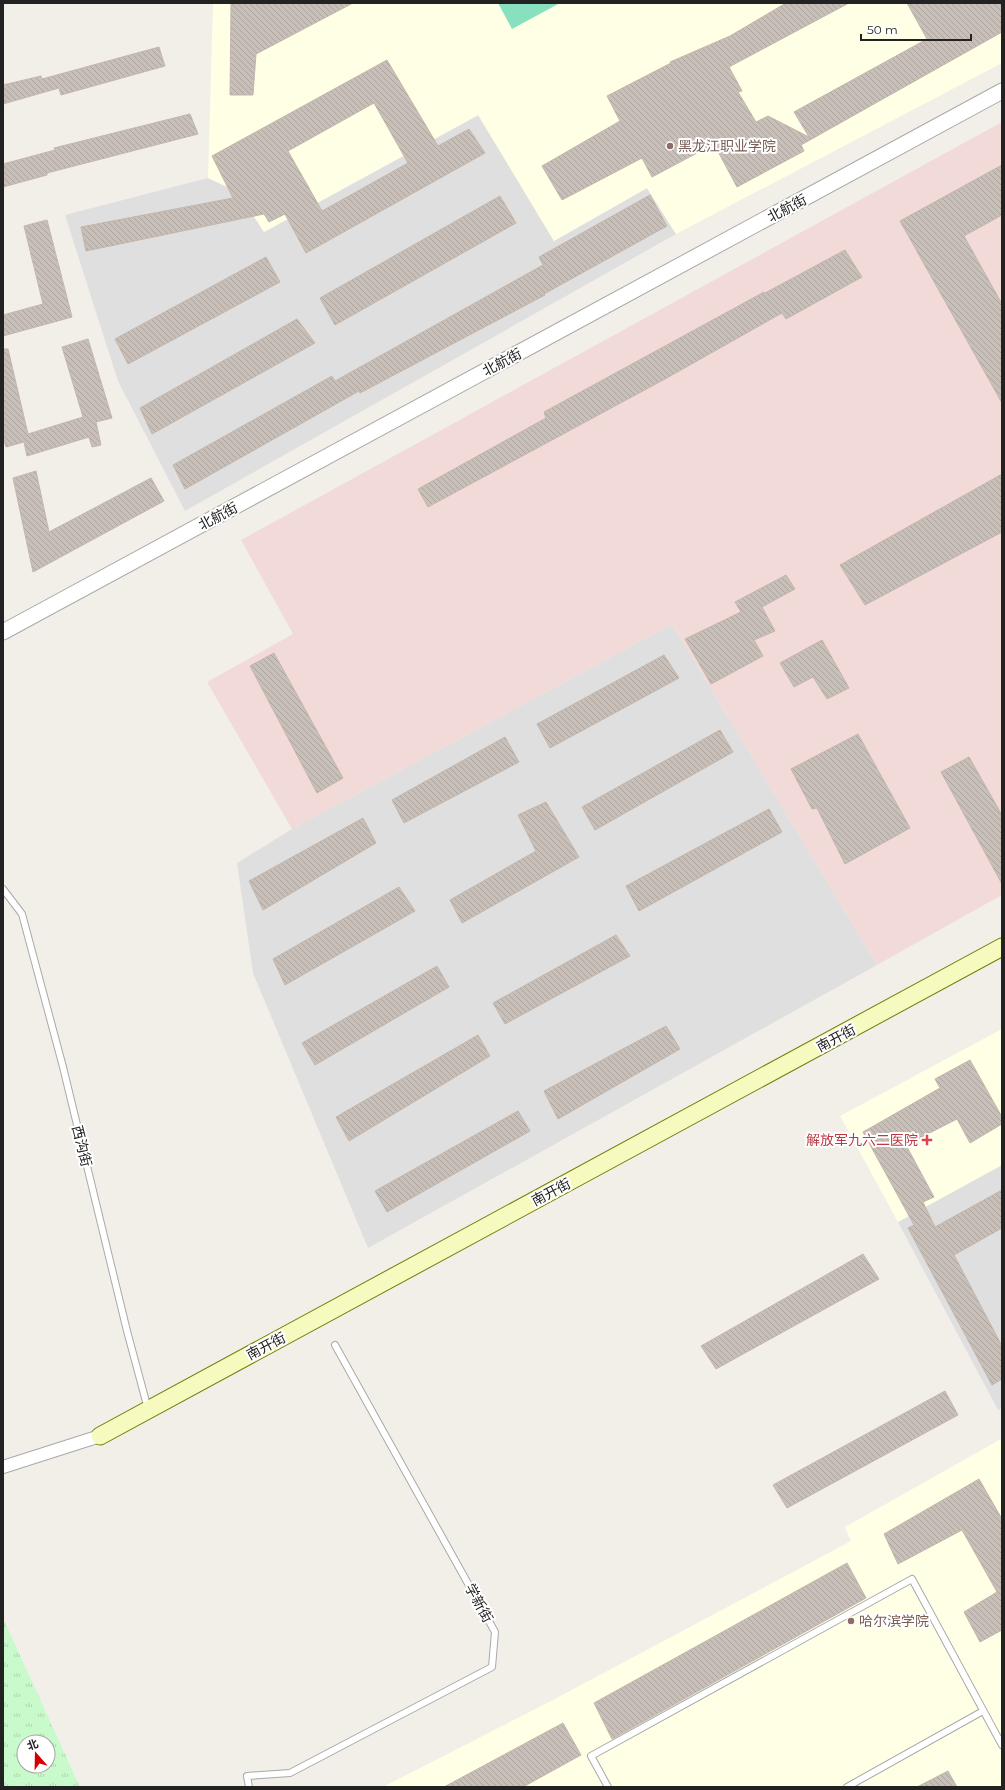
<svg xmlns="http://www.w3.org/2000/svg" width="1005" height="1790" font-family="Montserrat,'Noto Sans SC',sans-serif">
  <defs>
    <pattern id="park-tufts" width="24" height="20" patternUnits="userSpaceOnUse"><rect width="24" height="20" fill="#c8facc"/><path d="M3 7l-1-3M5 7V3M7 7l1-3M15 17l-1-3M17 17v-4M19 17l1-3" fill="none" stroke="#acd6af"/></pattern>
    <pattern id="building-back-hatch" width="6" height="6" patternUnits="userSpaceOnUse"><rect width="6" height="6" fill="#c7bfb8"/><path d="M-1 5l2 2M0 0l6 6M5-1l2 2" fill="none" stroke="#aba49e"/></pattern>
  </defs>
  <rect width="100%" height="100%" fill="#f2efe9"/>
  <!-- residential -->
  <g fill="#e0dfdf">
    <path d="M479,115L554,241L647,188L676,234L185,511L118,381L65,215L208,178L238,192L264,232Z"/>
    <path d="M672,624L877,965L368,1248L253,973L237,863L292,829Z"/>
    <path d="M1002,1165V1408L998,1410L898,1222Z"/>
  </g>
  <!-- commercial -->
  <path fill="#f2dad9" d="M1002,122V895L877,965L672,624L292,829L207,682L293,634L241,540Z"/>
  <!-- education -->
  <g fill="#ffffe5">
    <path d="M213,3H1002V63L676,234L647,188L554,241L478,115L264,232L238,192L208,178Z"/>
    <path d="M1002,1029V1165L898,1222L840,1116Z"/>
    <path d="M1001,1439L1002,1787H383L549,1702L851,1541L845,1527Z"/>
  </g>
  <!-- park -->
  <path fill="url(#park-tufts)" fill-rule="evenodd" d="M3,1618L80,1787H3ZM24,1742H48V1766H24Z"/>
  <!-- pitch -->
  <path fill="#88e0be" d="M498,3H560L512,29Z"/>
  <!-- building -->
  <g fill="url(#building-back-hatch)" stroke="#c4b6ab" fill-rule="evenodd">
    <path d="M231,3H353L256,54L253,95H230Z"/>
    <path d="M786,3H849L729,67L742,91L738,92L756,122L768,116L809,137L794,112L927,39L907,3H1002V32L801,145L804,151L737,187L714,144L652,177L642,158L562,200L542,166L620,121L607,96L671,63L670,62L730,36Z"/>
    <path d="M159,47L165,66L61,95L59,88L3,104V85L41,76L42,79Z"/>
    <path d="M387,60L438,146L469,129L485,153L306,253L285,214L269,222L264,214L86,251L81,227L233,198L212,156ZM374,103L408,163L322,211L288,151Z"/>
    <path d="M190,114L198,134L47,173V175L3,187V164L55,150L54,148Z"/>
    <path d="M1002,165V215L964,236L1002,304V403L900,221Z"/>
    <path d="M650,195L667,226L544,294L545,295L360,393L359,391L185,489L173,465L332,376L335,381L543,265L539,257Z"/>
    <path d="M500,196L516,223L335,325L320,298Z"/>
    <path d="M47,220L72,317L3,336V315L43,304L24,226Z"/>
    <path d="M845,250L862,277L786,319L782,313L665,379L428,507L418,489L546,418L544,412L764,292L765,293Z"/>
    <path d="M266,257L280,282L128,364L115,339Z"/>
    <path d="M297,319L315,343L152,434L140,408Z"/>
    <path d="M88,339L112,418L96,422L101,445L92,447L89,437L27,456L24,442L6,447L3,437V349H8L28,434L83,417L62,347Z"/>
    <path d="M36,471L49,532L151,478L164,501L33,572L13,478Z"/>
    <path d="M1002,474V532L865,605L840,565Z"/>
    <path d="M786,575L795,589L762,607L775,631L754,640L763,656L711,684L685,639L741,612L735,602Z"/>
    <path d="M822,640L849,688L827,699L813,677L794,687L780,663Z"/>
    <path d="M274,653L343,778L317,793L250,666Z"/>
    <path d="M664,655L679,678L550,748L537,724Z"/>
    <path d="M720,730L733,752L595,830L582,807Z"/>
    <path d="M858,734L910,828L845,864L817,808L812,809L791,769Z"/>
    <path d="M505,737L519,762L404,823L392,800Z"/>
    <path d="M969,757L1002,815V884L941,772Z"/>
    <path d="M546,802L579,857L462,923L450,900L536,851L518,815Z"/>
    <path d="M769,809L782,832L639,911L626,886Z"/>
    <path d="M363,818L376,843L263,910L249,881Z"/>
    <path d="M399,887L415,911L285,985L273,959Z"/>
    <path d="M616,935L630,956L505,1024L493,1003Z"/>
    <path d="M437,966L449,987L315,1065L302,1043Z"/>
    <path d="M666,1026L680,1049L558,1119L544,1091Z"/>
    <path d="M478,1035L490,1056L349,1141L336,1117Z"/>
    <path d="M970,1060L1002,1117V1124L970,1143L957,1119L906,1145L934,1197L923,1202L935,1227L1002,1190V1228L954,1255L1002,1346V1379L992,1385L908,1228L914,1225L863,1132L940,1088L935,1079Z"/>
    <path d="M518,1111L530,1131L387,1212L375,1191Z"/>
    <path d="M863,1254L879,1279L716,1369L701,1346Z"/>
    <path d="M945,1391L958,1415L787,1508L773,1485Z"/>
    <path d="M979,1479L1002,1519V1630L980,1642L964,1612L997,1592L962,1530L898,1564L884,1534Z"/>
    <path d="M847,1563L866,1598L612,1739L594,1703Z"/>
    <path d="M563,1723L581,1755L523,1787H444Z"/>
    <path d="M948,1771L957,1787H917Z"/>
  </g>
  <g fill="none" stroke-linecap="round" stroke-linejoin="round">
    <defs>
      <g id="service">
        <path d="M3,889L22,914L63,1067L127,1331L148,1409"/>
        <path d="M249,1787L247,1776L290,1773L492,1667L495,1632L335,1345"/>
        <path d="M608,1787L591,1756L912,1579L1002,1745"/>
        <path d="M847,1787L983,1711"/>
      </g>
      <path id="minor" d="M3,1467L100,1436"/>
      <path id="tertiary" d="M3,632L1002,91"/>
      <path id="secondary" d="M100,1436L1002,947"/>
    </defs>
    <!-- service casing -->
    <use href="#service" stroke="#a9a9a9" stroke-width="8"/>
    <!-- minor casing -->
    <use href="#minor" stroke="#a9a9a9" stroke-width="14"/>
    <!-- tertiary casing -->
    <use href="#tertiary" stroke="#a9a9a9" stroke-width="17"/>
    <!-- secondary casing -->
    <use href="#secondary" stroke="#707d05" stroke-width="19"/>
    <!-- service -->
    <use href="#service" stroke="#fff" stroke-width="6"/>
    <!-- minor -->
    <use href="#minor" stroke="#fff" stroke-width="12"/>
    <!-- tertiary -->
    <use href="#tertiary" stroke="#fff" stroke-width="15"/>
    <!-- secondary -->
    <use href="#secondary" stroke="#f7fabf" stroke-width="17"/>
  </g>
  <!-- markers -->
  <g fill="#8d6e63" stroke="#fff" stroke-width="1.5">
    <circle cx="670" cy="146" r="4"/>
    <circle cx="851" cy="1621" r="4"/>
  </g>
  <path fill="#e0444e" stroke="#fff" stroke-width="1.5" d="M925 1134h4v4h4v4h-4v4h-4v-4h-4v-4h4z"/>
  <g text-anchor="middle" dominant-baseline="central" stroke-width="4" stroke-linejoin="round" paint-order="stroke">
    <!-- education labels -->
    <g font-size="14" fill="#785e54" stroke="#fff" text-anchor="start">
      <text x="678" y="146">黑龙江职业学院</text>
      <text x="859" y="1621">哈尔滨学院</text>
    </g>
    <!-- street labels -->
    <g font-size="14" fill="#222" stroke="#fff">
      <text transform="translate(787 208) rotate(-28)">北航街</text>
      <text transform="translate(502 362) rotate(-28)">北航街</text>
      <text transform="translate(218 516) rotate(-28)">北航街</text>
      <text transform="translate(836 1038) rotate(-28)">南开街</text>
      <text transform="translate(82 1146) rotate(76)">西沟街</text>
      <text transform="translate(551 1192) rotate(-28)">南开街</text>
      <text transform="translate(266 1346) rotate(-28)">南开街</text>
      <text transform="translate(479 1603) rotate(61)">学新街</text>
    </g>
    <!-- health labels -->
    <g font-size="14" fill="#be3a42" stroke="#fff" text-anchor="end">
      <text x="918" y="1140">解放军九六二医院</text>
    </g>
  </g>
  <!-- border -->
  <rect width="1005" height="1790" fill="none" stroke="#222222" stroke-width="8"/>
  <!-- north arrow -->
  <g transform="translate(36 1754) rotate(340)"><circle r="19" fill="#ffffff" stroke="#a7a7a7"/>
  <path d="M0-3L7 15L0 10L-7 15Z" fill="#d40000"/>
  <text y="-6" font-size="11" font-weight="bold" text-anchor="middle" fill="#222222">北</text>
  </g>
  <!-- scale -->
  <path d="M861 34v6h110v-6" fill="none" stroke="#222222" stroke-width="2"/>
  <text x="867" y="34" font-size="12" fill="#222222" stroke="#ffffff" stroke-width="3" paint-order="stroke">50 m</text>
</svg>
